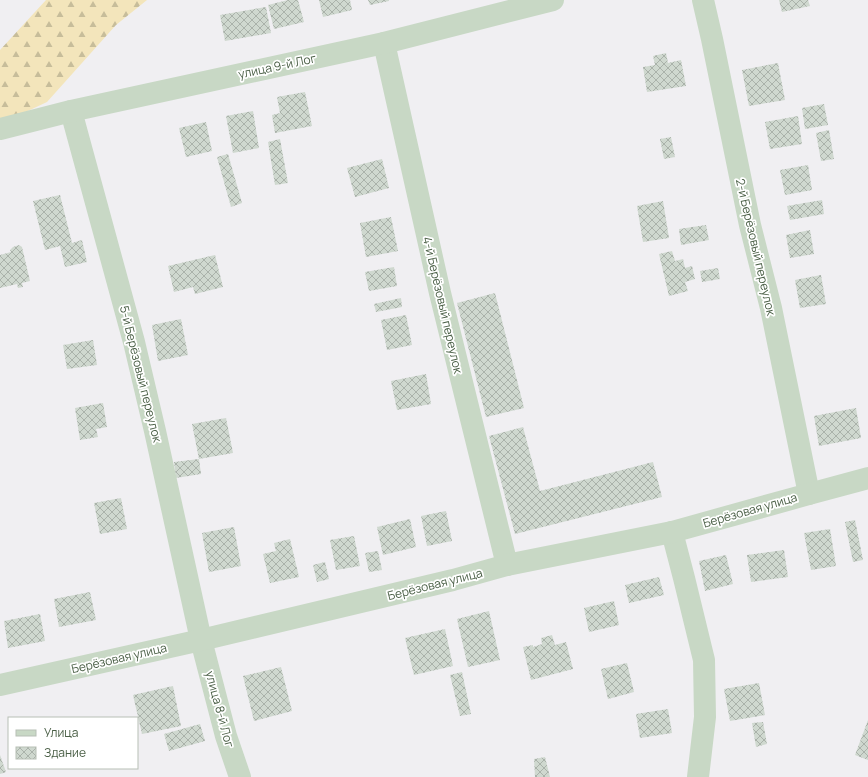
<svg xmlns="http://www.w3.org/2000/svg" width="868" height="777" font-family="Manrope,sans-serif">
  <defs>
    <pattern id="forest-firs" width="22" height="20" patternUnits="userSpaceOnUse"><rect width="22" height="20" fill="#f3e5bb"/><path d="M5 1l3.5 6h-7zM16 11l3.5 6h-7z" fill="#c7bd9a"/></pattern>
    <pattern id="building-cross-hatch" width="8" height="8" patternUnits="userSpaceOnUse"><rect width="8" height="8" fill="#cfd8cf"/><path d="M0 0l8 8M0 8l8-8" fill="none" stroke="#aab2aa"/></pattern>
  </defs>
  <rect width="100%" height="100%" fill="#f0eff2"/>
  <!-- forest -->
  <path fill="url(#forest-firs)" d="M46,0H147L116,25L47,102L0,124V50Z"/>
  <!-- building -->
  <g fill="url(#building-cross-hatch)">
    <path d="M288,0H298L304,22L274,29L268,5Z"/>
    <path d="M319,0H350L352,10L323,17Z"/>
    <path d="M368,0H389V1L370,5Z"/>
    <path d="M779,0H808L810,6L782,12Z"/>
    <path d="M266,7L271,33L225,41L220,15Z"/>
    <path d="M666,53L668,63L681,60L686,86L647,92L643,67L655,65L653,56Z"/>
    <path d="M778,63L785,100L749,106L742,70Z"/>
    <path d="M305,92L312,126L275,133L272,115L280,113L277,97Z"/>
    <path d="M824,104L828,125L805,129L802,108Z"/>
    <path d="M253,111L259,148L233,153L226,116Z"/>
    <path d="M798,116L802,144L770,149L765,122Z"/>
    <path d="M206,122L212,151L186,157L179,128Z"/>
    <path d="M829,130L834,159L821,161L816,133Z"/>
    <path d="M671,137L675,157L664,159L660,139Z"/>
    <path d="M280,139L288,183L275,185L268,142Z"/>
    <path d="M228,154L242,203L231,207L217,157Z"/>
    <path d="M382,159L389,188L355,197L347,168Z"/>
    <path d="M808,165L812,190L785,195L780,170Z"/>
    <path d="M60,195L72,243L82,240L87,262L65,267L60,246L45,250L33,201Z"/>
    <path d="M822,200L824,214L790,220L787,206Z"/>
    <path d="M663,201L669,238L643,242L637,206Z"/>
    <path d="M391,217L398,251L366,257L360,223Z"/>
    <path d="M706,225L709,240L681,245L679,229Z"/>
    <path d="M810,230L814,254L790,258L786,235Z"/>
    <path d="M19,245L22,247L30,281L22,283L23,287L18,288L17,284L0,288V255L11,252L10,250L13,247Z"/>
    <path d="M672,251L675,261L683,259L685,268L692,266L695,279L685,282L688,291L669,296L659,254Z"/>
    <path d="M215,255L223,287L195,294L193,287L174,292L168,266Z"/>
    <path d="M394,267L397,286L369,291L365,272Z"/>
    <path d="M718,268L720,279L702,282L700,271Z"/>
    <path d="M821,275L826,304L800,308L795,280Z"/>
    <path d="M495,293L524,408L486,417L457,303Z"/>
    <path d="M401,298L402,307L376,312L374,304Z"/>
    <path d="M406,315L412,345L387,350L381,320Z"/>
    <path d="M181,319L188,355L158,361L152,325Z"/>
    <path d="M93,340L97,365L67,369L63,345Z"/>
    <path d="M426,374L431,404L397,410L391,381Z"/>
    <path d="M103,403L107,427L96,429L98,437L80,440L75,408Z"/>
    <path d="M856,408L861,438L819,446L814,416Z"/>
    <path d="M226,418L233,453L199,459L192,424Z"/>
    <path d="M523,427L540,491L653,462L662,497L515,534L489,436Z"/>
    <path d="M199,459L201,474L176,478L174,462Z"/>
    <path d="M121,498L127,529L100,534L94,503Z"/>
    <path d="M446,511L452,541L427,546L421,516Z"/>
    <path d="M410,519L416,547L383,555L377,527Z"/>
    <path d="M855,520L863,560L853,562L845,522Z"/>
    <path d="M234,527L241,566L209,572L202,533Z"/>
    <path d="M830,529L836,566L811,570L804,533Z"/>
    <path d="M354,536L360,566L336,570L330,540Z"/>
    <path d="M290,539L299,577L270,583L263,554L276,551L274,543Z"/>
    <path d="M784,550L788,577L751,582L747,555Z"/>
    <path d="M378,551L382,570L369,572L365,553Z"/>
    <path d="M726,555L733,584L705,591L699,561Z"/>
    <path d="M325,562L329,579L317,582L313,565Z"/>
    <path d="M659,577L664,595L629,603L625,585Z"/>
    <path d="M90,592L96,620L59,627L54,599Z"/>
    <path d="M614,601L619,625L589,632L584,608Z"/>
    <path d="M489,611L500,660L468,667L457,619Z"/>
    <path d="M40,614L45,641L8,648L4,621Z"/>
    <path d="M445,629L453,666L414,675L405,638Z"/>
    <path d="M552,635L555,645L566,642L573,669L531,680L523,647L533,645V647L542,644L541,638Z"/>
    <path d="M627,663L634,692L608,699L601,669Z"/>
    <path d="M281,667L292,711L254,721L243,676Z"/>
    <path d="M462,672L471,714L460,716L450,675Z"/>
    <path d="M759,683L765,715L730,721L724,689Z"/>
    <path d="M173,686L181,726L142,734L133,695Z"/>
    <path d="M668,709L672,733L640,738L636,714Z"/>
    <path d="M868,720V760L855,755Z"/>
    <path d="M763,722L767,744L756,747L752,723Z"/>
    <path d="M200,724L205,741L169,751L164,734Z"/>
    <path d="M0,755L6,772L0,774Z"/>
    <path d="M545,757L550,777H535L534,759Z"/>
  </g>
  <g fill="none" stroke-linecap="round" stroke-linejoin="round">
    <!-- minor -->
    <g stroke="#c8d8c5" stroke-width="22">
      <path d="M703,0L712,39L750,225L771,308L809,494"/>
      <path d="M384,43L440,293L507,565"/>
      <path d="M71,111L134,342L155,431L201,640L226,736L240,777"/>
      <path d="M0,129L71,111L384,43L553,0"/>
      <path d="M672,532L684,578L704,660L705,717L698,777"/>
      <path d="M0,685L201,640L453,580L507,565L672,532L809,494L868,478"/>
    </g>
  </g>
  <g text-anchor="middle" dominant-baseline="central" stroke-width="3.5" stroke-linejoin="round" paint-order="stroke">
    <!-- street labels -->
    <g font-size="12" fill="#4a5f46" stroke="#fff">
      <text transform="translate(277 66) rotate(-12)">улица 9-й Лог</text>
      <text transform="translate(756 247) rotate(77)">2-й Берёзовый переулок</text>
      <text transform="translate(443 305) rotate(77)">4-й Берёзовый переулок</text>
      <text transform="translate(141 374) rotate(76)">5-й Берёзовый переулок</text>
      <text transform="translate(750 510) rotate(-16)">Берёзовая улица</text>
      <text transform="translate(435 584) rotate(-14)">Берёзовая улица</text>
      <text transform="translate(119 658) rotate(-13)">Берёзовая улица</text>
      <text transform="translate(220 709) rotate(75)">улица 8-й Лог</text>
    </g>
  </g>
  <!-- legend -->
  <rect x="8" y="717" width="130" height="52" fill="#ffffff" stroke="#b7bfb5"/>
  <rect x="16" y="730" width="20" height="6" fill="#c8d8c5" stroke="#b7bfb5"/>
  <text x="44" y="737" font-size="12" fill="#4a5f46">Улица</text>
  <rect x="16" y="747" width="20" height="12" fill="url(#building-cross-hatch)" stroke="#b7bfb5"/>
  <text x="44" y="757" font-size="12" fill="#4a5f46">Здание</text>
</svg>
